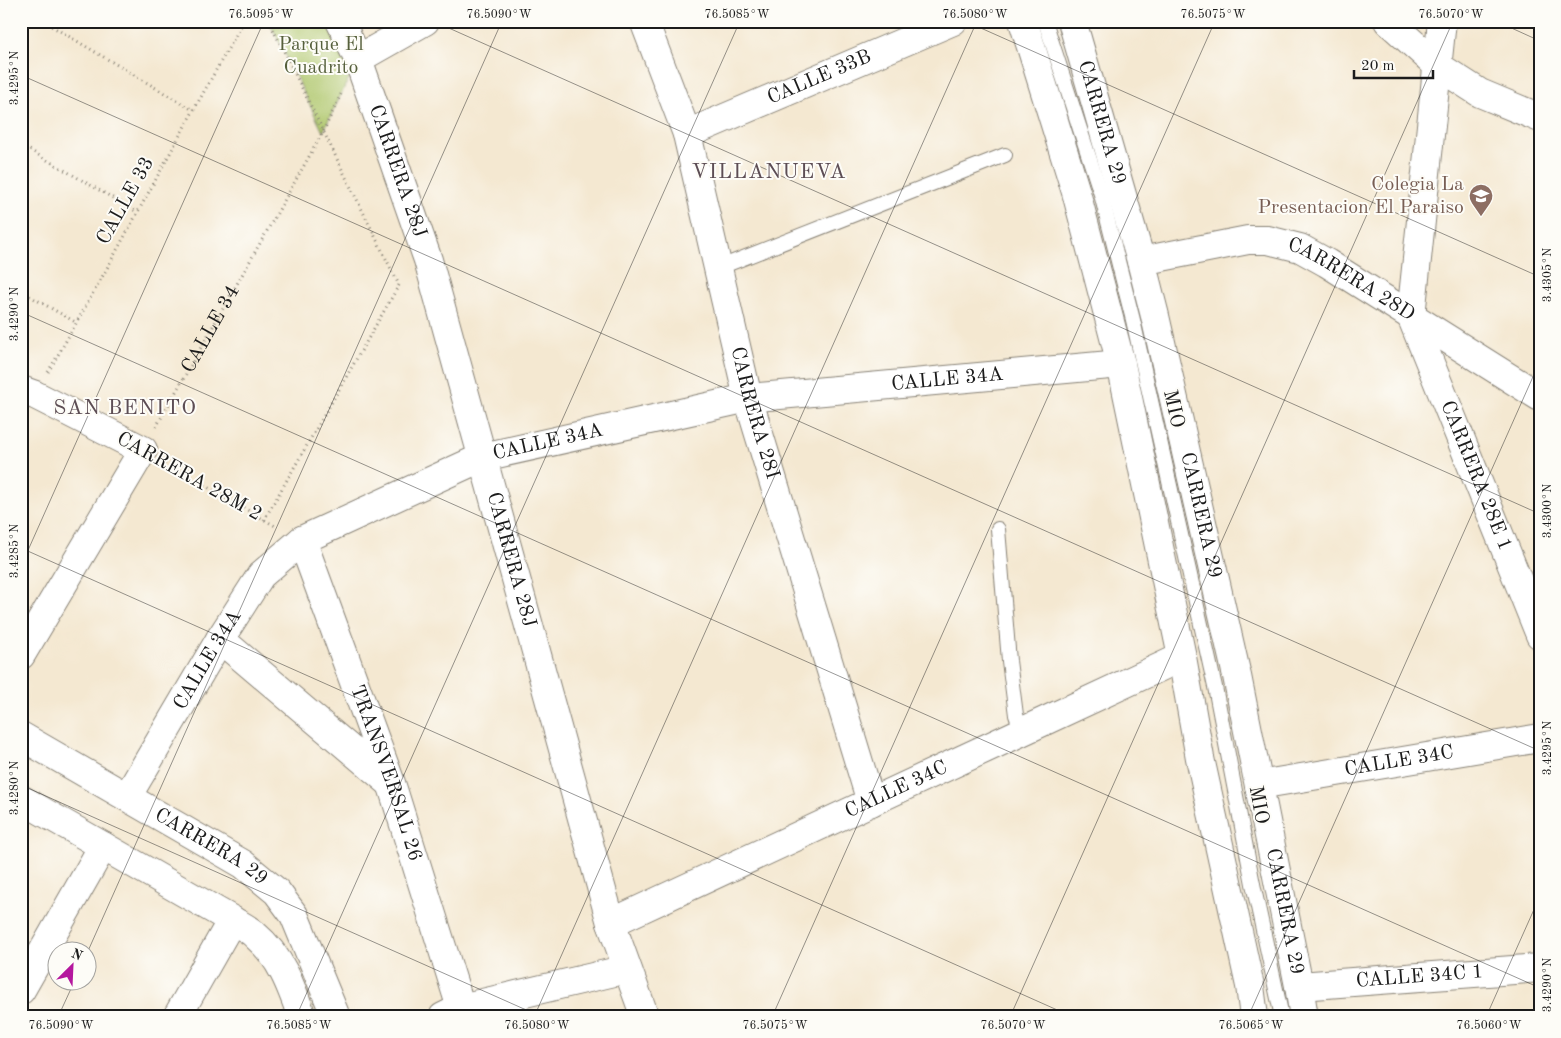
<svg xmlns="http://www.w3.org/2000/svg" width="1561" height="1038" font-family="'Old Standard TT',serif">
  <rect width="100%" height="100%" fill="#fdfcf7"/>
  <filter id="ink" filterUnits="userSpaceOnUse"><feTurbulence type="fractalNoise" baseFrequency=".02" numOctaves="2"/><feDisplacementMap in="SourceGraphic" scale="10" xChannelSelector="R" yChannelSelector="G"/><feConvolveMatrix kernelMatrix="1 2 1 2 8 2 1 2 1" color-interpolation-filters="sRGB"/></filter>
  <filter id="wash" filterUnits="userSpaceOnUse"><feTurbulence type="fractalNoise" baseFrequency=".0096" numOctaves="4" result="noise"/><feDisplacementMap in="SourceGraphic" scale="20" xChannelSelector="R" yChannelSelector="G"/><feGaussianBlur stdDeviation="1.12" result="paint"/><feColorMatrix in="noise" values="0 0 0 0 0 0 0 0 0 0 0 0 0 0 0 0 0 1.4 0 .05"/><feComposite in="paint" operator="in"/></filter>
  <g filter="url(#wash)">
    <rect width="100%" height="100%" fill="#f4e8d1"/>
    <!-- green -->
    <path fill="#aec66b" stroke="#657144" d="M269,21H340L358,59L323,132Z"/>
  </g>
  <g filter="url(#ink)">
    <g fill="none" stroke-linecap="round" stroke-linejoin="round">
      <defs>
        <g id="lane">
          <path d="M1045,21L1101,194L1133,320L1215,687L1253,884L1282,1017"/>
          <path d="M718,268L1005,155"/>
          <path d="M998,529L1009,661L1016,715L1022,732"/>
        </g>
        <g id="street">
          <path id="s2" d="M340,21L358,59L428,260L611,923L645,1017"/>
          <path id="s3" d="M644,21L687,134L748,398L871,802"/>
          <path d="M1388,21L1438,66L1480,93L1540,118"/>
          <path id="s4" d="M1442,21L1411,316L1540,635"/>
          <path d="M358,59L425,21"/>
          <path id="s5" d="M687,134L953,21"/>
          <path id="s6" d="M1141,261L1248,240H1268L1300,248L1327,263L1540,397"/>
          <path d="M21,390L35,395L143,450L21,655"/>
          <path id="s7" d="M302,540L391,783L461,1008"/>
          <path d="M220,639L389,782"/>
          <path id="s8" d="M1259,785L1540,738"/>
          <path id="s9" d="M127,797L220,639L261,575L302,540L483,457L748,398L1121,364"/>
          <path id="s10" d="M611,923L1182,657"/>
          <path id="s11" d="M1299,986L1540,968"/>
          <path d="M21,990L103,846"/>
          <path d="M177,1017L232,920"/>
          <path d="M443,1017L461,1008L627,969"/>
        </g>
        <g id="secondary">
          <path d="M1023,21L1076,192L1121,364L1182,657L1200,758L1250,986L1254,1017"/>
          <path id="s12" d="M1072,21L1141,261L1155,316L1237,676L1299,986L1304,1017"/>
          <path id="s13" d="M21,736L243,864L277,892L294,915L336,1017"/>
          <path d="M21,799L232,920C240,925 249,929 255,935C281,957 291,986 302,1017"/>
        </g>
      </defs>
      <!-- lane casing -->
      <use href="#lane" stroke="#888276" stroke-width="16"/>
      <!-- street casing -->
      <use href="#street" stroke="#888276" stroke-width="30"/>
      <!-- secondary casing -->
      <use href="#secondary" stroke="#888276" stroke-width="30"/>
      <!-- path -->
      <g stroke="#888276" stroke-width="3" stroke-dasharray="1 4" stroke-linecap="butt">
        <path d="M43,21L193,110"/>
        <path d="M21,145L137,212"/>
        <path d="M21,291L77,323"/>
        <path d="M48,372C116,256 177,137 244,21"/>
        <path id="s1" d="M156,427L323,132L341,94"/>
        <path d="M165,463L277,527"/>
        <path d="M264,520L399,285L269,21"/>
      </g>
      <!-- lane -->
      <use href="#lane" stroke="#fff" stroke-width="14"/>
      <!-- street -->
      <use href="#street" stroke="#fff" stroke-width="28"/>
      <!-- secondary -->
      <use href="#secondary" stroke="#fff" stroke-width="28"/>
    </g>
  </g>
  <!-- ticks -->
  <path fill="none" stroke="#1c1c1c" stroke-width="1" stroke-opacity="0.45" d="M433,21L1540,514M965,21L1540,277M1496,21L1540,41M21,31L26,21M21,75L1540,751M21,312L1540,988M21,548L1073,1017M21,566L264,21M21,785L542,1017M88,951L502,21M58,1017L75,980M296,1017L740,21M534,1017L977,21M772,1017L1215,21M1010,1017L1453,21M1248,1017L1540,361M1486,1017L1540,896"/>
  <!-- icons -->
  <defs>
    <symbol id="university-pin" viewBox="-11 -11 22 30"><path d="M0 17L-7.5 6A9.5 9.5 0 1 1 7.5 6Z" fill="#8d6e63" stroke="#fdfcf7"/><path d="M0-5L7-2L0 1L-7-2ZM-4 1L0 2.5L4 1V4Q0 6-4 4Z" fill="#fff"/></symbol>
  </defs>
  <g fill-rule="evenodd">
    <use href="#university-pin" x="1467" y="182" width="28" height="38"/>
  </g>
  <g text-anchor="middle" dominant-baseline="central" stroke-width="4" stroke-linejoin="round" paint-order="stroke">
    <!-- park labels -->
    <g font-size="20" fill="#56603c" stroke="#fdfcf7">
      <text x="321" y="45">Parque El<tspan x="321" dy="23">Cuadrito</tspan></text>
    </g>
    <!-- street labels -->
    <g font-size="20" fill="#1c1c1c" stroke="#fdfcf7">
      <text stroke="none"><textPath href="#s5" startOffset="144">CALLE 33B</textPath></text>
      <text stroke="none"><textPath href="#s12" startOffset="106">CARRERA 29</textPath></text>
      <text stroke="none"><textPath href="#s2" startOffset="161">CARRERA 28J</textPath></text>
      <text transform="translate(126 201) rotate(-61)">CALLE 33</text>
      <text stroke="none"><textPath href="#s6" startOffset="222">CARRERA 28D</textPath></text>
      <text stroke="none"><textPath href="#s1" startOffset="112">CALLE 34</textPath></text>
      <text stroke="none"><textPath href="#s9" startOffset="984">CALLE 34A</textPath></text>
      <text transform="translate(1173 409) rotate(77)">MIO</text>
      <text stroke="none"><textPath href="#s3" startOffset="408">CARRERA 28I</textPath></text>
      <text stroke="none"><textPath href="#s9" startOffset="579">CALLE 34A</textPath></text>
      <text stroke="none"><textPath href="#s4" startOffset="469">CARRERA 28E 1</textPath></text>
      <text transform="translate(189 477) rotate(29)">CARRERA 28M 2</text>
      <text stroke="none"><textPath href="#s12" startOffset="511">CARRERA 29</textPath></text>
      <text stroke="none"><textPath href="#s2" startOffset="566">CARRERA 28J</textPath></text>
      <text stroke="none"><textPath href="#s9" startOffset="159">CALLE 34A</textPath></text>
      <text stroke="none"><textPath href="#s8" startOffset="142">CALLE 34C</textPath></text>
      <text stroke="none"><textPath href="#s7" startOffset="248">TRANSVERSAL 26</textPath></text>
      <text stroke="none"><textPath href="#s10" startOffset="315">CALLE 34C</textPath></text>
      <text transform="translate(1258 805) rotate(79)">MIO</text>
      <text stroke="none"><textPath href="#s13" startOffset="220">CARRERA 29</textPath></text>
      <text stroke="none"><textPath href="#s12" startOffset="916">CARRERA 29</textPath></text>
      <text stroke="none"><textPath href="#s11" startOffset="121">CALLE 34C 1</textPath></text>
    </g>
    <!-- education labels -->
    <g font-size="20" fill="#785e54" stroke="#fdfcf7" text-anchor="end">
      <text x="1464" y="185">Colegia La<tspan x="1464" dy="23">Presentacion El Paraiso</tspan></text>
    </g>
    <!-- neighbourhood labels -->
    <g font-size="21" letter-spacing="1" fill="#5d4e55" stroke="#fdfcf7">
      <text x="769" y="172">VILLANUEVA</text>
      <text x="125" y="408">SAN BENITO</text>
    </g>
  </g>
  <!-- margin -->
  <rect width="1561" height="1038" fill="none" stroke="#fdfcf7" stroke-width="55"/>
  <!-- north arrow -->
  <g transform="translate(72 966) rotate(24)"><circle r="24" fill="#fdfcf7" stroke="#a3a29f"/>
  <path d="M0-4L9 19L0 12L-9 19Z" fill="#b5179e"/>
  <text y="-8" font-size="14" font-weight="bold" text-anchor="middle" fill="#1c1c1c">N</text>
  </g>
  <!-- scale -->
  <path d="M1354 70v8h79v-8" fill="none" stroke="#1c1c1c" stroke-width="2.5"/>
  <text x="1361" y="70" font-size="15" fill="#1c1c1c" stroke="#fdfcf7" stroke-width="4" paint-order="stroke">20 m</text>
  <rect x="28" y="28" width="1506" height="982" fill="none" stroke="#1c1c1c" stroke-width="2"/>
  <g font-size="12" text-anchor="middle" fill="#1c1c1c">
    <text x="261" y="18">76.5095°W</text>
    <text x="499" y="18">76.5090°W</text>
    <text x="737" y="18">76.5085°W</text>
    <text x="975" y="18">76.5080°W</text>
    <text x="1213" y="18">76.5075°W</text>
    <text x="1451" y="18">76.5070°W</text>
    <text transform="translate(14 78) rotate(-90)" y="4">3.4295°N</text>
    <text transform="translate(1547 275) rotate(-90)" y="4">3.4305°N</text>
    <text transform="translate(14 314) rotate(-90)" y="4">3.4290°N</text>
    <text transform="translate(1547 511) rotate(-90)" y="4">3.4300°N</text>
    <text transform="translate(14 551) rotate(-90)" y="4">3.4285°N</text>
    <text transform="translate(1547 748) rotate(-90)" y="4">3.4295°N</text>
    <text transform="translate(14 788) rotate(-90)" y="4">3.4280°N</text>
    <text transform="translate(1547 985) rotate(-90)" y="4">3.4290°N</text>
    <text x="61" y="1029">76.5090°W</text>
    <text x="299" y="1029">76.5085°W</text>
    <text x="537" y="1029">76.5080°W</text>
    <text x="775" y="1029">76.5075°W</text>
    <text x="1013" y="1029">76.5070°W</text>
    <text x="1251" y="1029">76.5065°W</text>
    <text x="1489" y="1029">76.5060°W</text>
  </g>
</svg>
